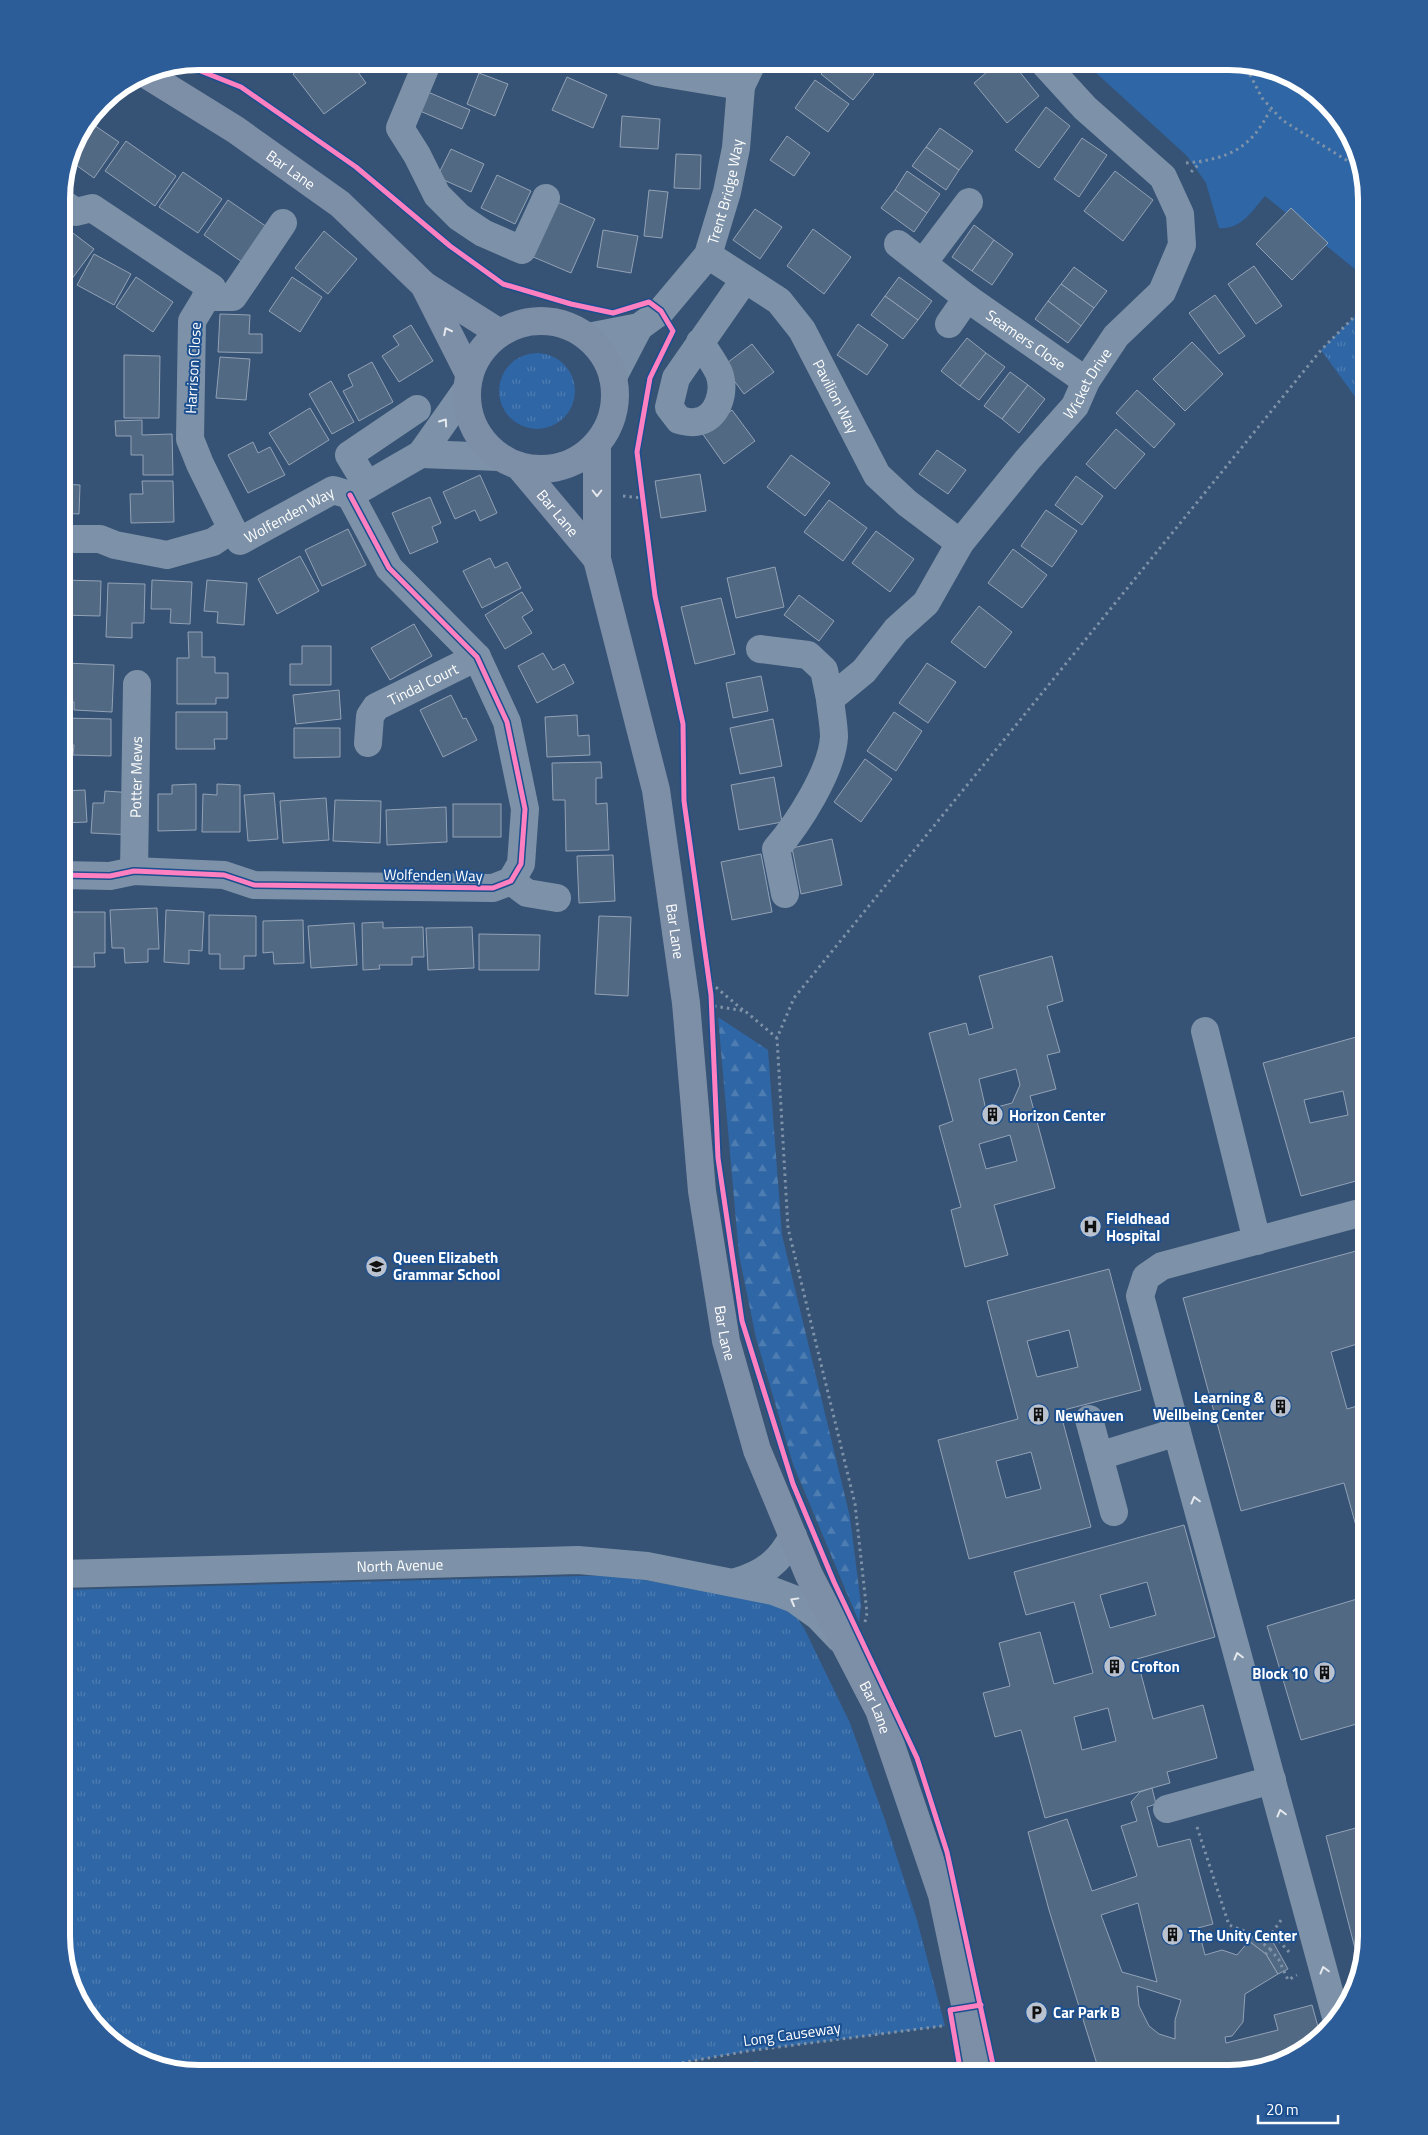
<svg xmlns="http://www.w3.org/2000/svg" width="1428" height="2135" font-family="'Titillium Web',sans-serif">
  <defs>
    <pattern id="grass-tufts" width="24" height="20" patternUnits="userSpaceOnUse" patternTransform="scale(1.25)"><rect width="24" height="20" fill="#2f66a5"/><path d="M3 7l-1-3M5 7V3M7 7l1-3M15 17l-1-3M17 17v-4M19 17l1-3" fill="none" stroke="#4e7db2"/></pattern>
    <pattern id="forest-firs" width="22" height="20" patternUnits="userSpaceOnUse" patternTransform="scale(1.25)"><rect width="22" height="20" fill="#2f66a5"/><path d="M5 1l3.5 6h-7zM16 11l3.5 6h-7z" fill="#4e7db2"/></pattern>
  </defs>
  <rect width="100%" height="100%" fill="#365274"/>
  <!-- grass -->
  <g fill="url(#grass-tufts)">
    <path d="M1367,304V413L1321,350Z"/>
    <circle cx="537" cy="391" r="38"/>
    <path d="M616,1575L768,1602L796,1616L805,1630L850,1723L885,1820L917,1920L945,2026L748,2051L618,2074L190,2073L130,2055L80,2005L61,1936V1590Z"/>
    <path d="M758,2061V2074H680Z"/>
  </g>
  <!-- forest -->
  <path fill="url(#forest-firs)" d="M718,1017L768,1050L782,1235L850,1517L861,1605L859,1622L793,1464L756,1338L739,1255Z"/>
  <!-- park -->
  <path fill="#2f66a5" d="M1083,61L1238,62L1298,80L1348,130L1367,199V279L1265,196C1252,211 1241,230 1219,228L1206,183L1187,156Z"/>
  <!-- building -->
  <g fill="#526984" stroke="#92a2b6" fill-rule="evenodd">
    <path d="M311,61H350L366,83L324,114L293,74Z"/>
    <path d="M491,61H515L511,70Z"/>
    <path d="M831,61H859L874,74L853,100L821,74Z"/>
    <path d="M1000,61H1011L1039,96L1007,123L974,83Z"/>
    <path d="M479,73L508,84L495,116L467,104Z"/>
    <path d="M567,77L607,95L593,128L552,110Z"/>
    <path d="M815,80L849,104L828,132L795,108Z"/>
    <path d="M428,92L470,110L462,129L420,111Z"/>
    <path d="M1046,107L1070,126L1039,168L1015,150Z"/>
    <path d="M622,116L660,119L658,149L620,147Z"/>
    <path d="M88,121L119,142L94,178L69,160L72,146Z"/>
    <path d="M940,128L973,151L959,170L926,147Z"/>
    <path d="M787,136L810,153L794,176L770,160Z"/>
    <path d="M1082,138L1107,155L1079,197L1054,179Z"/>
    <path d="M126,141L176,176L155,206L105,171Z"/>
    <path d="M926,147L959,170L946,190L912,166Z"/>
    <path d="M451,149L484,164L471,192L437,177Z"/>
    <path d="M676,154L701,155L700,189L674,188Z"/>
    <path d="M907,171L940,194L927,213L895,190Z"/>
    <path d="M1115,171L1153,200L1123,241L1084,211Z"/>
    <path d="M183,172L222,199L198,233L159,207Z"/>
    <path d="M497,175L531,191L515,224L481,208Z"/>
    <path d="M649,190L668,192L662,238L644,236Z"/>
    <path d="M895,190L927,213L914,232L881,208Z"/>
    <path d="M228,200L267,227L242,262L204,235Z"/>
    <path d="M555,201L595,219L571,273L531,256Z"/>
    <path d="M1291,208L1328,243L1292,280L1256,244Z"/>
    <path d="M755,209L782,227L760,259L733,240Z"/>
    <path d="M974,225L994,240L972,271L952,257Z"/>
    <path d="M65,227L94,249L68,284L62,278V231Z"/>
    <path d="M813,229L851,257L824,294L787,266Z"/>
    <path d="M603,230L638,236L631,273L597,267Z"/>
    <path d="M324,231L357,259L328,294L295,268Z"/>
    <path d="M994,240L1013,254L992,285L972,271Z"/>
    <path d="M94,254L131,274L114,305L77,285Z"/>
    <path d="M1254,266L1282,306L1256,324L1228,284Z"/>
    <path d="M1074,267L1107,291L1094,308L1061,284Z"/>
    <path d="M136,277L173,302L153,332L116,307Z"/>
    <path d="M292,277L322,297L300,332L269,311Z"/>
    <path d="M899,277L932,301L918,320L885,296Z"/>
    <path d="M1061,284L1094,308L1081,326L1048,301Z"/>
    <path d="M1215,295L1245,336L1219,354L1189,313Z"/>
    <path d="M885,296L918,320L903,339L871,315Z"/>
    <path d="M1048,301L1081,326L1068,343L1035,319Z"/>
    <path d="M220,314L250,315L249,334H262V353L218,352Z"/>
    <path d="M858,324L888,345L867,375L837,355Z"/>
    <path d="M411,325L433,361L399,382L382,356L399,345L393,336Z"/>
    <path d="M967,338L986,353L960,386L941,371Z"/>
    <path d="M1192,342L1223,374L1185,411L1153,379Z"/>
    <path d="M752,344L774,372L744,394L723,366Z"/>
    <path d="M986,353L1005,367L979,400L960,386Z"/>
    <path d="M124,355L160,356L159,418H124Z"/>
    <path d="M220,357L250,359L246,400L216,398Z"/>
    <path d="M372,362L393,402L359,421L343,391L353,386L348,375Z"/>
    <path d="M1010,372L1028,385L1002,419L984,406Z"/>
    <path d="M331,381L354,422L332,434L309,394Z"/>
    <path d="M1028,385L1045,399L1019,433L1002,419Z"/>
    <path d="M1137,390L1175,424L1154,448L1116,413Z"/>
    <path d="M310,408L329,440L289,465L269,433Z"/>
    <path d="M732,410L755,441L724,464L702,433Z"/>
    <path d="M142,420V435L172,434L173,475H143V455H131V436H116L115,421Z"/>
    <path d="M1116,429L1145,454L1115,489L1086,464Z"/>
    <path d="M253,442L258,453L270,447L285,475L248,493L228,455Z"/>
    <path d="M937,450L966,470L948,494L919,474Z"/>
    <path d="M791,455L830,483L805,516L767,487Z"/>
    <path d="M700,474L706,511L661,518L655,481Z"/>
    <path d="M480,475L497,513L480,521L475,510L455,519L443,492Z"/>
    <path d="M1076,476L1103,496L1082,525L1055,505Z"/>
    <path d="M142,481H173L174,522L131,523L130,494H143Z"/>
    <path d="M61,484L80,485L79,514L61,513Z"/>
    <path d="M430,497L441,523L432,527L438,542L410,554L392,513Z"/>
    <path d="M829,500L867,528L843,561L804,532Z"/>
    <path d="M1046,510L1077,531L1052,567L1021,546Z"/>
    <path d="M348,529L366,565L322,586L305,550Z"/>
    <path d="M876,531L914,559L890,592L852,563Z"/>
    <path d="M1013,549L1047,575L1022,608L988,583Z"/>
    <path d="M300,556L319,591L277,614L258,579Z"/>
    <path d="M490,558L495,568L507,562L521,588L482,608L463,571Z"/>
    <path d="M775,567L784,607L736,618L727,578Z"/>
    <path d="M61,580L101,581L100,616L61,615Z"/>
    <path d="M152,580L192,582L190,624L170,623L171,609H151Z"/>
    <path d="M207,580L247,583L244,625L217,623L218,612L204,611Z"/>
    <path d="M108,583L145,584L144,623H132V638L106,637Z"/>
    <path d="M522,592L533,610L522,617L532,633L505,649L485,615Z"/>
    <path d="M799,595L834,621L819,641L784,615Z"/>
    <path d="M721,598L735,654L695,664L681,607Z"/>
    <path d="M979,606L1012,632L985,668L951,642Z"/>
    <path d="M414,624L432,656L390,680L371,648Z"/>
    <path d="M188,632H202V657H215V673H228V698H216V704H177V658H189Z"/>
    <path d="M302,646H331V685H290V664H302Z"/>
    <path d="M543,653L553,670L564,664L574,683L537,703L518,666Z"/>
    <path d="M65,663L114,665L112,712L74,710V702L63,701Z"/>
    <path d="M927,663L956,682L928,723L899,703Z"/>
    <path d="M761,676L768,711L733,718L726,683Z"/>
    <path d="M339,690L341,719L296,724L293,695Z"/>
    <path d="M451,695L463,719L466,718L477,740L443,757L420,710Z"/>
    <path d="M176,712H227V739H214L215,749H176Z"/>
    <path d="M894,712L922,731L896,771L867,751Z"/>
    <path d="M577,715L578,736L589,735L590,755L547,757L545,717Z"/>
    <path d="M63,718L111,719V756L73,755L74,745L62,744Z"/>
    <path d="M773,719L782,766L740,774L730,728Z"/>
    <path d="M294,728H340V757L294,758Z"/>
    <path d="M865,759L892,779L861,822L834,802Z"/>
    <path d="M601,762L602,778H596V804L607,803L609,850L566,851L565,800H553L552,763Z"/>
    <path d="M774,777L782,822L739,830L731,785Z"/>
    <path d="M196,784V830L158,831V794H172V785Z"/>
    <path d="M217,784L240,785V832H202L203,794L217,795Z"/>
    <path d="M85,790L87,822L61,823V791Z"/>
    <path d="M105,791L134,793L132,835L91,833L93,803H104Z"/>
    <path d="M274,793L278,839L248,841L244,795Z"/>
    <path d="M326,798L329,840L283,843L280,801Z"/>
    <path d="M335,800L381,801L380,843L333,841Z"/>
    <rect x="453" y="804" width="48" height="33"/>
    <path d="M446,807L447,842L387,845L386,810Z"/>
    <path d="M832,839L842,885L801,894L792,848Z"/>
    <path d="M761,854L772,912L732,920L721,862Z"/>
    <path d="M613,855L615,901L579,903L577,856Z"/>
    <path d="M157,908L159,949H148V962L125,963L124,948H112L110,910Z"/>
    <path d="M166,910L204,912L202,951L189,950V964L164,962Z"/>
    <path d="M61,912H105V953H94L95,967H70V950H61Z"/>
    <path d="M209,915L256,916V956H244V969H220V954H209Z"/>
    <path d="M599,916L631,917L628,996L595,994Z"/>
    <path d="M303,920L304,963L274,964L273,952L263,953V921Z"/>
    <path d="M383,922V928L423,927L424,957H412V965H379L380,969L363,970L362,923Z"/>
    <path d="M354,923L357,965L311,968L308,926Z"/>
    <path d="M472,927L474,968L428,970L426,928Z"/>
    <path d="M479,934L540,935L539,970H479Z"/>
    <path d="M1052,956L1063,1001L1047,1006L1060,1052L1047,1055L1056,1089L1030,1096L1055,1188L994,1205L1008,1255L965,1267L951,1210L961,1207L939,1126L953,1121L929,1033L966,1023L969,1035L993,1028L979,976ZM1016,1069L1020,1085L1012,1103L986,1110L979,1079ZM1010,1135L1017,1161L986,1169L979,1144Z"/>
    <path d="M1367,1034V1178L1301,1196L1263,1063ZM1343,1091L1348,1115L1310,1123L1304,1100Z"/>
    <path d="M1367,1248V1341L1331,1352L1347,1409L1367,1403V1565L1344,1483L1241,1511L1183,1298Z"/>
    <path d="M1109,1269L1141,1390L1060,1411L1091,1527L969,1559L938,1440L1018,1419L987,1301ZM1069,1330L1078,1367L1037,1377L1027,1341ZM1031,1452L1041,1489L1006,1498L996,1461Z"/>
    <path d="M1184,1525L1215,1637L1137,1659L1153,1719L1203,1705L1217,1758L1167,1772L1170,1783L1045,1818L1021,1730L995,1737L983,1693L1010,1686L999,1643L1040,1632L1054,1684L1093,1673L1074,1602L1026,1615L1014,1572ZM1147,1582L1156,1615L1110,1628L1100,1595ZM1108,1708L1116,1741L1082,1750L1074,1717Z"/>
    <path d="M1367,1596V1721L1301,1740L1267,1626Z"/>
    <path d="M1152,1788L1156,1804L1147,1807L1158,1847L1190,1839L1213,1924L1198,1928L1205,1955L1222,1950L1237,1955L1249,1941L1266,1954L1278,1974L1245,1994L1243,2022L1232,2036L1225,2037L1226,2043L1278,2030L1274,2015L1312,2005L1320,2034L1298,2055L1229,2074H1188L1183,2066L1177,2074H1100L1049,1910L1028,1832L1067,1819L1092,1891L1137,1876L1121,1826L1137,1821L1131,1802L1140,1792ZM1138,1903L1157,1982L1122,1972L1101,1915ZM1137,1986L1181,2000L1175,2020V2039L1159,2034L1149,2026L1139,2006Z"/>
    <path d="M1367,1825V1936L1359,1964L1326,1836Z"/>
    <path d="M1258,1931L1273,1942L1288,1969L1278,1974L1266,1954L1249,1941Z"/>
  </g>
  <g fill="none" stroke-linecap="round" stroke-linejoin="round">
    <!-- path -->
    <g stroke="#7d92a8" stroke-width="3" stroke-dasharray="2.5 4" stroke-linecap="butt">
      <path d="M1244,63L1262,98L1282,120L1359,168"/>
      <path d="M1186,163C1228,159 1251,149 1270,110"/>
      <path d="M1356,167L1361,176"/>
      <path d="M1191,172L1201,162"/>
      <path d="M623,496L642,498"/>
      <path d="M711,983L744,1011"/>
      <path d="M714,1006L745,1011L777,1038"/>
      <path d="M865,1622L867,1613L855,1504L788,1228L777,1038L794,998L1321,350L1367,304"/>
      <path d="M1197,1827L1229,1925L1250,1933L1270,1949L1266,1954"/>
      <path d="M1281,1920L1272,1933L1289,1952"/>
      <path d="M1270,1949L1279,1960L1288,1980L1297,1975"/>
      <path d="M618,2074L748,2051L942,2026"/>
    </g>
    <!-- minor -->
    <g stroke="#7d92a8" stroke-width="28">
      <path d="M428,61L400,128L417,155L437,195L459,217L483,233L522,250L546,198"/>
      <path d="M624,61L657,72L741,86"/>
      <path d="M62,203L76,212L92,208L212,288L192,321L190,439L200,464L232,529"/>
      <path id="s1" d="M898,244L967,298L1086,381"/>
      <path id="s2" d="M708,255L779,301L802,330L877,475L907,503L960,543"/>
      <path d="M923,263L969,202"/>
      <path d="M206,297H233L283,223"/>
      <path d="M949,324L967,298"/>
      <path id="s3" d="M588,337L639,327L661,311L708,255L727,192L736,148L741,86L753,61"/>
      <path d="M700,342C706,352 714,362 719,373C726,391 718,420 695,422C690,423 684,421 679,420L669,407L676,378L745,279"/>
      <path d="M613,377L639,327"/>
      <path d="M421,454L499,457"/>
      <path d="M367,485L349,455L417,409"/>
      <path id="s4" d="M61,539H100L115,545L167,555L213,542L232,529L240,541L333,490L350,495L421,454L467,389"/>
      <path id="s5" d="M760,649L808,655L824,670L830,699L864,671L896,630L926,603L960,543L1029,458L1075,406L1086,381L1116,336L1162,292L1182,245L1180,214L1163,177L1085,108L1042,61"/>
      <path id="s6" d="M368,743L370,716L376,707L477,657"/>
      <path id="s7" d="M134,871L137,684"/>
      <path d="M61,875L110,876L134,871L224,875L254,885L493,888L511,881L521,864L525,809L507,722L477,657L389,568L350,495"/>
      <path d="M511,881L527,893L557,898"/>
      <path d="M785,894L776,849C798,824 832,771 834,737C834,725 831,711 830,699"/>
      <path d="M1205,1031L1257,1241"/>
      <path d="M1089,1419L1114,1512"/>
      <path d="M1099,1456L1177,1432"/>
      <path id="s8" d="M61,1574L578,1560L647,1566L773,1591L794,1599L819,1617L840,1639"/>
      <path d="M736,1582C763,1574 780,1562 793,1536"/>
      <path d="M1167,1809L1272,1780"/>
      <path d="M1336,2017L1140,1296L1146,1277L1162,1266L1367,1211"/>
    </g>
    <!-- major -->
    <g stroke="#7d8ea7" stroke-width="28">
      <path id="s9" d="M144,73L236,130L340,204L424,285L500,333"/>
      <path d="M424,285L469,374"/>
      <circle cx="541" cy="395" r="74"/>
      <path id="s10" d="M597,444V559L656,790L686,1003L702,1191L726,1341L757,1450L809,1575L879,1710L942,1895L969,2023L978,2074"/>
      <path id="s11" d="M519,466L597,559"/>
    </g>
    <defs>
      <g id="cycleway">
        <path d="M183,64L241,87L356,167L450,246L503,284L571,304L613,313L649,302L661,311L673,331L650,378L637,452L655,596L683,724L684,801L711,995L718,1158L742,1321L793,1484L834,1582L917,1758L947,1852L995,2074"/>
        <path d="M61,875L110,876L134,871L224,875L254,885L493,888L511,881L521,864L525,809L507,722L477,657L389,568L350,495"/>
        <path d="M961,2074L950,2010L981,2005"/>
      </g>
    </defs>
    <!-- cycleway casing -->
    <use href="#cycleway" stroke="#1b4f8f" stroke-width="8"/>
    <!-- cycleway -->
    <use href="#cycleway" stroke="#ff80c0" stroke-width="5"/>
  </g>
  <!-- one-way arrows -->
  <defs><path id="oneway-chevron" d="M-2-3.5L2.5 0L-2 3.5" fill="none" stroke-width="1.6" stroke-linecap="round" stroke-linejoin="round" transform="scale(1.25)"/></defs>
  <g stroke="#e5e8ed">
    <use href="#oneway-chevron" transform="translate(447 331) rotate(-117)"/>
    <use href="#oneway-chevron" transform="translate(597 493) rotate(90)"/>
  </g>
  <g stroke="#e5e9ee">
    <use href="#oneway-chevron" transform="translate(444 422) rotate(-55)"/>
    <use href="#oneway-chevron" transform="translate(1195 1500) rotate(-105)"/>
    <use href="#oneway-chevron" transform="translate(794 1601) rotate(-151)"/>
    <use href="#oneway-chevron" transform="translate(1238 1656) rotate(-105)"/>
    <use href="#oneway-chevron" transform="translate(1281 1813) rotate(-105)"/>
    <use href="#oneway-chevron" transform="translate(1324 1970) rotate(-105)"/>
  </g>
  <!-- icons -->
  <defs>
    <symbol id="building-disc" viewBox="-11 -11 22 22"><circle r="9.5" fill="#b9c2ce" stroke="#1b4f8f"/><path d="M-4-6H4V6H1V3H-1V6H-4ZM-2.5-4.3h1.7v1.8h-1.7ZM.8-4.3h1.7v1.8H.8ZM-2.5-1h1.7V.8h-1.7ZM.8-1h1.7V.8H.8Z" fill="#111"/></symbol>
    <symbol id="hospital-disc" viewBox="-11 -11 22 22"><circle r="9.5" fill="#b9c2ce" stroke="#1b4f8f"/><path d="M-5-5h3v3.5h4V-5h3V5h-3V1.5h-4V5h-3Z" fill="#111"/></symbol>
    <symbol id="school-disc" viewBox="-11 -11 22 22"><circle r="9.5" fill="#b9c2ce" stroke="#1b4f8f"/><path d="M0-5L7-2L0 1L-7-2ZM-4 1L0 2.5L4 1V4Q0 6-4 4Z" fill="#111"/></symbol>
    <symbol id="parking-disc" viewBox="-11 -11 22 22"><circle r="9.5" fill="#b9c2ce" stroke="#1b4f8f"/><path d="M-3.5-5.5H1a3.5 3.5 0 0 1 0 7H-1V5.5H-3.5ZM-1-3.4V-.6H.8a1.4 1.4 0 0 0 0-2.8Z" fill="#111"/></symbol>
  </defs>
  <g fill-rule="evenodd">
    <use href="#building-disc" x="980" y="1102" width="25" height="25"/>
    <use href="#hospital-disc" x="1078" y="1214" width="25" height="25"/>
    <use href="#school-disc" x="364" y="1254" width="25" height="25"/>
    <use href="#building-disc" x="1268" y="1394" width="25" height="25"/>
    <use href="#building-disc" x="1026" y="1402" width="25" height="25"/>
    <use href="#building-disc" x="1102" y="1654" width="25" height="25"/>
    <use href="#building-disc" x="1312" y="1660" width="25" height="25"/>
    <use href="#building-disc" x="1160" y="1922" width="25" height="25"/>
    <use href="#parking-disc" x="1024" y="2000" width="25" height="25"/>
  </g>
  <g text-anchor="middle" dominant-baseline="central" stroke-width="4" stroke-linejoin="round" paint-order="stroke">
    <!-- street labels -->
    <g font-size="15" fill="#fff" stroke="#1b4f8f">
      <text stroke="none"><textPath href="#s9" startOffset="176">Bar Lane</textPath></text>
      <text stroke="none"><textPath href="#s3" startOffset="218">Trent Bridge Way</textPath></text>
      <text stroke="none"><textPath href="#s1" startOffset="160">Seamers Close</textPath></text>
      <text transform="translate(193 368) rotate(-87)">Harrison Close</text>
      <text stroke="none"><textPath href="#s5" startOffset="510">Wicket Drive</textPath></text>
      <text stroke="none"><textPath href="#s2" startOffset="196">Pavilion Way</textPath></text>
      <text stroke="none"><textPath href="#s11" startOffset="61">Bar Lane</textPath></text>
      <text stroke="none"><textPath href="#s4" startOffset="249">Wolfenden Way</textPath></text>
      <text stroke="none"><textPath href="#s6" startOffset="90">Tindal Court</textPath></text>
      <text stroke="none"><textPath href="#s7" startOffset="94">Potter Mews</textPath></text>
      <text transform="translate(433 875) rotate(1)">Wolfenden Way</text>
      <text stroke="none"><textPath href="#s10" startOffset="496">Bar Lane</textPath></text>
      <text stroke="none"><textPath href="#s10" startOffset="901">Bar Lane</textPath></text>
      <text stroke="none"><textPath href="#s8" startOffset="339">North Avenue</textPath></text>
      <text stroke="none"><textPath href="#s10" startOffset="1306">Bar Lane</textPath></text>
      <text transform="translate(792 2034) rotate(-8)">Long Causeway</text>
    </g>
    <!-- poi labels -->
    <g font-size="15" font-weight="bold" fill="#fff" stroke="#1b4f8f" text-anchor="start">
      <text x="1009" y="1115">Horizon Center</text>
      <text x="1106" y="1218">Fieldhead<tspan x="1106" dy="17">Hospital</tspan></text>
      <text x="393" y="1257">Queen Elizabeth<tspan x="393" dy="17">Grammar School</tspan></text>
      <text x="1264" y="1397" text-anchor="end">Learning &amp;<tspan x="1264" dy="17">Wellbeing Center</tspan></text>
      <text x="1055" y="1415">Newhaven</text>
      <text x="1131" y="1666">Crofton</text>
      <text x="1308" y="1673" text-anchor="end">Block 10</text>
      <text x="1189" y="1935">The Unity Center</text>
      <text x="1053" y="2012">Car Park B</text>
    </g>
  </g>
  <!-- crop -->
  <path d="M0 0H1428V2135H0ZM199 70H1229A129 129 0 0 1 1358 199V1936A129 129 0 0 1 1229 2065H199A129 129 0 0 1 70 1936V199A129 129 0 0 1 199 70Z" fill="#2d5d98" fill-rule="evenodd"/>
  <path fill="none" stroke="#fff" stroke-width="6" d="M199 70H1229A129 129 0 0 1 1358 199V1936A129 129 0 0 1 1229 2065H199A129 129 0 0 1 70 1936V199A129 129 0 0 1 199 70Z"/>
  <!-- scale -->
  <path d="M1258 2115v8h80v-8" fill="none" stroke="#ffffff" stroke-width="2.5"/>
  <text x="1266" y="2115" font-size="15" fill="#ffffff" stroke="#1b4f8f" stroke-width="4" paint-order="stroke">20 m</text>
</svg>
